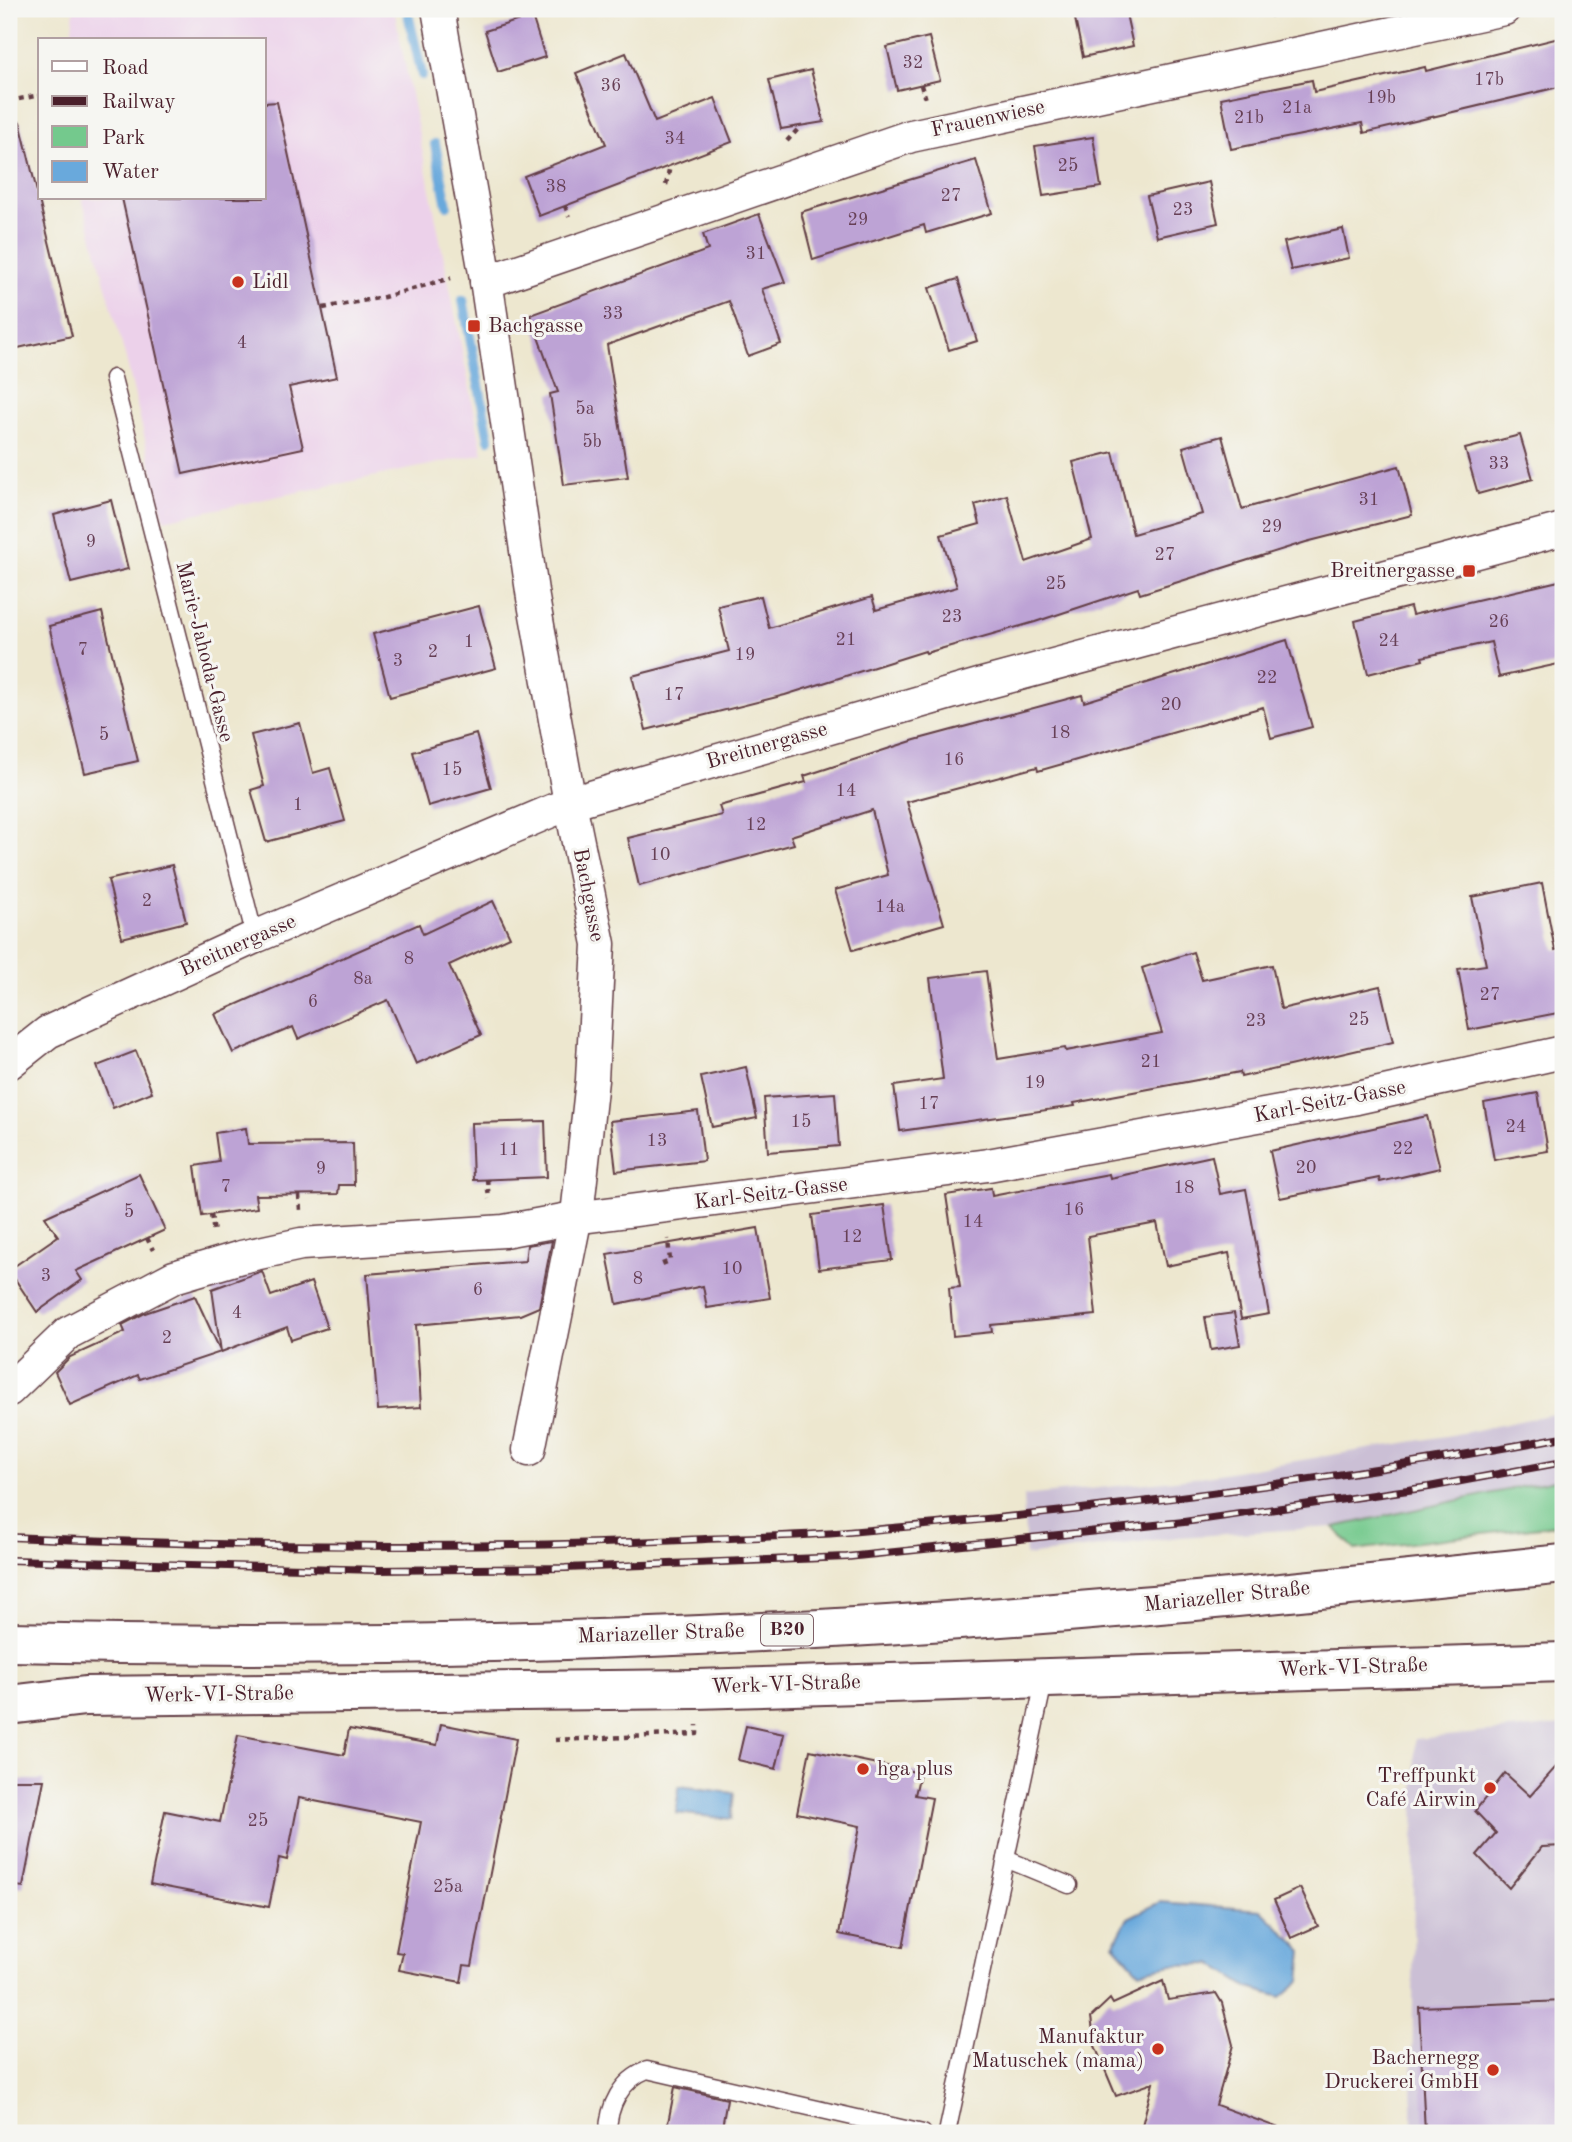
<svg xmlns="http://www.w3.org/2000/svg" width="1572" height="2142" font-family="'Old Standard TT',serif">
  <rect width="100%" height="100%" fill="#f6f6f2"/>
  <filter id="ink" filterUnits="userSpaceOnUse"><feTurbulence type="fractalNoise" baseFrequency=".0143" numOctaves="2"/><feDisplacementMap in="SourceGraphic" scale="14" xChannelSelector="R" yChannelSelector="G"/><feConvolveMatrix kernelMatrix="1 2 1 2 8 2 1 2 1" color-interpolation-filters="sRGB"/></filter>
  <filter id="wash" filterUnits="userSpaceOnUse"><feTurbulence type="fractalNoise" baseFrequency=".00686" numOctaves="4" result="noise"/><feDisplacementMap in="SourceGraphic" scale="28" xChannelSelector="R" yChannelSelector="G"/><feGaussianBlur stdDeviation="1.57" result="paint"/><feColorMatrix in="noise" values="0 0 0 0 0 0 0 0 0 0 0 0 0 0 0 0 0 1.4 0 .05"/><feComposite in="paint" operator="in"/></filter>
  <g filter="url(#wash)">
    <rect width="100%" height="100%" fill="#ede7cf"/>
    <!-- built -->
    <path fill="#ecd1ea" d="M74,9H394L483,454L164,520L127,363L82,198H264V40H71Z"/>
    <!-- industrial -->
    <g fill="#cbbfd5">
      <path d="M1563,1412V1478L1334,1527L1179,1537L1026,1556L1023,1496L1194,1478L1452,1435Z"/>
      <path d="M1563,1725V2133H1412L1415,1739Z"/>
    </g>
    <!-- green -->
    <path fill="#74c98d" stroke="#5f745c" stroke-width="2" d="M1563,1478V1524L1355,1550L1334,1527Z"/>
    <!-- water -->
    <g fill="#69a9dc" stroke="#5a6484" stroke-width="2">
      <path d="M679,1786L734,1793L731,1819L676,1813Z"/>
      <path d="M1160,1902L1261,1910L1303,1951L1300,1981L1281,1997L1249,1988L1212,1964L1171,1965L1139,1972L1114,1944L1128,1918Z"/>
    </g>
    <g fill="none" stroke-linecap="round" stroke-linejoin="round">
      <!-- stream -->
      <g stroke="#69a9dc" stroke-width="10">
        <path d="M407,9L422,75"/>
        <path d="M435,144L447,205"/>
        <path d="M463,300L489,439"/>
      </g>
    </g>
    <g id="blocks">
      <!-- building -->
      <g fill="#bda3d5">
        <path d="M1097,9H1125L1133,46L1083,57L1074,14Z"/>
        <path d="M532,16L545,57L498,72L485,31Z"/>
        <path d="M929,37L940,80L897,90L887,47Z"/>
        <path d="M1563,37V86L1364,133L1362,123L1231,149L1221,98L1312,80L1314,92L1425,67L1426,71Z"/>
        <path d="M626,53L655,122L715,98L732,142L539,216L524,176L606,144L576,73Z"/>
        <path d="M811,70L824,122L781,129L769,80Z"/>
        <path d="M277,102L337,377L289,387L303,448L183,474L122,198H264V103Z"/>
        <path d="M20,122L72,336L9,350V124Z"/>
        <path d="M1093,137L1101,187L1043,196L1035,146Z"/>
        <path d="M976,160L992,213L926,233L924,225L813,260L801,212Z"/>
        <path d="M1209,182L1218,223L1157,237L1147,196Z"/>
        <path d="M759,214L785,282L762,289L781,344L748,356L729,301L607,345L628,477L564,485L550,394L558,392L530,315L708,250L703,234Z"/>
        <path d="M1343,229L1349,258L1291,270L1284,242Z"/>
        <path d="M958,279L977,341L949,350L929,288Z"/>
        <path d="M1520,435L1533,479L1478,494L1465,449Z"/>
        <path d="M1222,436L1242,509L1399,466L1412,515L1306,542L1140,594L1138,588L1035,622L926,653L925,651L785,695L646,730L632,676L729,651L718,606L761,596L769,628L872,597L876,610L957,587L941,535L980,524L975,505L1007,495L1026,562L1092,539L1073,462L1113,452L1133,534L1202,514L1183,447Z"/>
        <path d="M111,500L128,569L71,583L54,515Z"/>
        <path d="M1563,580V663L1499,677L1491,642L1422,657L1423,660L1368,674L1355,621L1410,607L1412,615Z"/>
        <path d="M479,606L496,668L390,697L373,634Z"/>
        <path d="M102,612L138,761L85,773L49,626Z"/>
        <path d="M1287,640L1312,727L1271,738L1263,707L1038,771L1037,767L907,802L944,924L853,950L835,890L888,875L872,810L791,836L794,844L639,886L628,838L722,815L719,806L806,782L804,776L915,740L1082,695L1084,702Z"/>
        <path d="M300,723L313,773L330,768L345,821L266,842L251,790L264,786L251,735Z"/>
        <path d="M476,734L491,788L428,806L413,752Z"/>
        <path d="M172,865L186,922L122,938L108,880Z"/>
        <path d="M1542,883L1555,950L1563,948V1012L1469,1030L1458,969L1486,965L1472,897Z"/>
        <path d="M493,901L510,937L449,965L481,1035L416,1064L388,1000L298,1039L293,1027L233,1053L215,1014L419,924L423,934Z"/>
        <path d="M1193,952L1202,980L1272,965L1281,1009L1380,986L1393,1042L1241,1077L1240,1072L1074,1103L1075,1106L900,1131L894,1086L943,1079L930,978L986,971L998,1059L1065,1048L1066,1051L1162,1033L1142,968Z"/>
        <path d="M136,1051L152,1092L113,1108L97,1066Z"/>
        <path d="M746,1067L757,1118L712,1127L701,1077Z"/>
        <path d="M835,1093L839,1146L768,1152L764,1098Z"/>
        <path d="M1538,1093L1548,1151L1494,1160L1484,1103Z"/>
        <path d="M698,1111L704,1161L616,1171L610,1121Z"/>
        <path d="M1427,1116L1440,1168L1380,1182L1379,1178L1280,1198L1270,1151Z"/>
        <path d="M545,1121L547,1177L473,1180L471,1123Z"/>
        <path d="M246,1128L248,1144L353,1143L354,1185H339L338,1194L255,1195L257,1208L202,1216L195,1166L219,1162L215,1133Z"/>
        <path d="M1212,1156L1220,1194L1246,1189L1269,1314L1241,1319L1229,1253L1166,1266L1157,1223L1088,1236L1096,1315L991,1325L992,1332L953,1336L949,1288L960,1287L946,1195L991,1188L992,1196L1109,1174L1110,1178Z"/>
        <path d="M139,1174L165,1230L76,1271L82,1280L37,1312L9,1270L58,1236L45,1217Z"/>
        <path d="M884,1205L892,1260L819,1269L812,1215Z"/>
        <path d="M758,1228L770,1298L707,1308L703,1286L617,1304L607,1254Z"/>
        <path d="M552,1241L539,1307L520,1315L416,1325L421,1407L378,1410L367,1274L525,1261L527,1245Z"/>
        <path d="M262,1271L271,1296L311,1282L327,1328L291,1340L287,1327L221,1352L212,1289Z"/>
        <path d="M195,1296L221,1352L140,1379L138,1375L70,1405L55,1372L70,1357L125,1332L122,1325L145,1313Z"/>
        <path d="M1234,1313L1240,1345L1211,1350L1205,1317Z"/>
        <path d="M441,1724L516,1739L472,1966L464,1965L461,1982L399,1970L403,1953L396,1952L421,1822L299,1798L287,1860L279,1858L269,1907L150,1884L165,1811L220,1822L238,1735L344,1755L349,1729L437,1745Z"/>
        <path d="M746,1726L784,1734L776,1769L738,1760Z"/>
        <path d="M810,1750L920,1773L915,1795L932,1798L903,1947L839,1934L860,1826L797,1813Z"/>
        <path d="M1563,1759V1846L1542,1847L1509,1888L1477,1855L1496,1833L1475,1811L1505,1773L1530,1796Z"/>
        <path d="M9,1780H44L23,1887L9,1885Z"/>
        <path d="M1300,1888L1318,1926L1291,1938L1274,1900Z"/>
        <path d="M1163,1981L1168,2000L1216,1993L1222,2003L1233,2045L1216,2105L1284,2130V2133H1140L1153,2083L1116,2096L1095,2046L1091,2017L1110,1999L1113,2004Z"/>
        <path d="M1563,2001V2133H1425L1419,2007Z"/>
        <path d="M675,2087L727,2099L721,2133H666Z"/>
      </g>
    </g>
  </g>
  <g filter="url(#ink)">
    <use href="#blocks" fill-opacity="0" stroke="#623d44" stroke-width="2"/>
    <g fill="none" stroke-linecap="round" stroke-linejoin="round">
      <defs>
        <g id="service">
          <path d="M113,378L255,937"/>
          <path d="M1006,1859L1069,1885"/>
          <path d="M608,2133C608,2106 621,2080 647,2070L923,2133"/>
          <path d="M947,2133L1045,1677"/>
        </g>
        <g id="minor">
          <path d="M438,9L485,273L533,598L570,803L599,944L592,1080L578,1206L529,1450"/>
          <path d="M486,282L911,136L1504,9"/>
          <path d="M9,1063L48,1032L255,937L570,803L982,684L1563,529"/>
          <path d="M9,1390L68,1333L174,1277L241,1257L301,1244L504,1231L574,1218L988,1165L1357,1098L1563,1052"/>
        </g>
        <path id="secondary" d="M9,1705L85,1696L696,1689L1563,1662"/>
        <path id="trunk" d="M9,1642C381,1651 756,1639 1127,1607C1273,1595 1418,1579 1563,1564"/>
      </defs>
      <!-- service casing -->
      <use href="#service" stroke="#623d44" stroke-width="19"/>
      <!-- minor casing -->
      <use href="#minor" stroke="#623d44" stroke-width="35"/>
      <!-- secondary casing -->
      <use href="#secondary" stroke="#623d44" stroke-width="42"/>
      <!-- trunk casing -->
      <use href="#trunk" stroke="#623d44" stroke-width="42"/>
      <!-- path -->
      <g stroke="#623d44" stroke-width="4.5" stroke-dasharray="5 5" stroke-linecap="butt">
        <path d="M1266,9L1267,16L1299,9"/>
        <path d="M921,85L924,96L927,95"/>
        <path d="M9,101L40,95"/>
        <path d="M787,141L800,127"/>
        <path d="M666,185L670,166"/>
        <path d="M565,206L569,216"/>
        <path d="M323,308L384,297L451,278"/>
        <path d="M487,1179L489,1199"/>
        <path d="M299,1195L300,1211"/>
        <path d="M211,1215L214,1232"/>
        <path d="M147,1238L153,1250"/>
        <path d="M662,1264L670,1261L668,1239"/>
        <path d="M555,1740L697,1734V1725"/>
      </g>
      <!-- service -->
      <use href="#service" stroke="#fff" stroke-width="16"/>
      <!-- minor -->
      <use href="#minor" stroke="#fff" stroke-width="32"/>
      <!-- secondary -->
      <use href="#secondary" stroke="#fff" stroke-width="38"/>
      <!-- trunk -->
      <use href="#trunk" stroke="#fff" stroke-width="38"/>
      <defs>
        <g id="rail">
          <path d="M9,1537C234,1547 458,1550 683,1540C738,1537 793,1537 848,1532C1088,1512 1327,1481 1563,1437"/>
          <path d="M9,1560L379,1570L565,1568L847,1557L1184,1522L1429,1487L1563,1462"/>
        </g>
      </defs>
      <!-- rail casing -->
      <use href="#rail" stroke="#4a1f2b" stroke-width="8"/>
      <!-- rail -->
      <use href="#rail" stroke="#f6f6f2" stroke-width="5" stroke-dasharray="16" stroke-linecap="butt"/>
    </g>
  </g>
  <!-- markers -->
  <g fill="#c8321e" stroke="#f6f6f2" stroke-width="2.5">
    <circle cx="238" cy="282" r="7"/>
    <rect x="467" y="319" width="14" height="14" rx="3.5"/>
    <rect x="1462" y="564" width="14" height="14" rx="3.5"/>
    <circle cx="863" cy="1769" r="7"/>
    <circle cx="1490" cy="1788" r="7"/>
    <circle cx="1158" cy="2049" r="7"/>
    <circle cx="1493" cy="2070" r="7"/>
  </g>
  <g text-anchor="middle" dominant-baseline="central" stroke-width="6" stroke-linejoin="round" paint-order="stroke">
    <!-- number labels -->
    <g font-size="18" fill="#674056">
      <text x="913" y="63">32</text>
      <text x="1489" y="80">17b</text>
      <text x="611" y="86">36</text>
      <text x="1381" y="98">19b</text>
      <text x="1297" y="108">21a</text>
      <text x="1249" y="118">21b</text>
      <text x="675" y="139">34</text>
      <text x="1068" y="166">25</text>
      <text x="556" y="187">38</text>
      <text x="951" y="196">27</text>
      <text x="1183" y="210">23</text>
      <text x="858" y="220">29</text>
      <text x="756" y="254">31</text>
      <text x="613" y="314">33</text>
      <text x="242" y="343">4</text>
      <text x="585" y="409">5a</text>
      <text x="592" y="442">5b</text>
      <text x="1499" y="464">33</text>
      <text x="1369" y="500">31</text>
      <text x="1272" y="527">29</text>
      <text x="91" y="542">9</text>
      <text x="1165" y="555">27</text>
      <text x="1056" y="584">25</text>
      <text x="952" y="617">23</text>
      <text x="1499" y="622">26</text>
      <text x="846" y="640">21</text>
      <text x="1389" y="641">24</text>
      <text x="469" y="642">1</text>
      <text x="83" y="650">7</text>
      <text x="433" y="652">2</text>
      <text x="745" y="655">19</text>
      <text x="398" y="661">3</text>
      <text x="1267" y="678">22</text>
      <text x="674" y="695">17</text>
      <text x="1171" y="705">20</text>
      <text x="1060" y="733">18</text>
      <text x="104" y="735">5</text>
      <text x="954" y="760">16</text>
      <text x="452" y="770">15</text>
      <text x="846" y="791">14</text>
      <text x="298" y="805">1</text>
      <text x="756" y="825">12</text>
      <text x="660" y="855">10</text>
      <text x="147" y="901">2</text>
      <text x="890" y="907">14a</text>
      <text x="409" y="959">8</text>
      <text x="363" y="979">8a</text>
      <text x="1490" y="995">27</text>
      <text x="313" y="1002">6</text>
      <text x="1359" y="1020">25</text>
      <text x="1256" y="1021">23</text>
      <text x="1151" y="1062">21</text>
      <text x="1035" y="1083">19</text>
      <text x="929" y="1104">17</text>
      <text x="801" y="1122">15</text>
      <text x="1516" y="1127">24</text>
      <text x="657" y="1141">13</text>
      <text x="1403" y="1149">22</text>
      <text x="509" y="1150">11</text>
      <text x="1306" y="1168">20</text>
      <text x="321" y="1169">9</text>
      <text x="226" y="1187">7</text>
      <text x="1184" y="1188">18</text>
      <text x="1074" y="1210">16</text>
      <text x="129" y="1212">5</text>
      <text x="973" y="1222">14</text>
      <text x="852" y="1237">12</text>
      <text x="732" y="1269">10</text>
      <text x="46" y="1276">3</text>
      <text x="638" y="1279">8</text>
      <text x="478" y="1290">6</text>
      <text x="237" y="1313">4</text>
      <text x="167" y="1338">2</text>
      <text x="258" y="1821">25</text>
      <text x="448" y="1887">25a</text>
    </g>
    <!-- shield labels -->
    <rect fill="#f6f6f2" stroke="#7e6067" stroke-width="2" x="761" y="1614.5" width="52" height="31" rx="5"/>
    <g font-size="19" font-weight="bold" fill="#4a1f2b">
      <text x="787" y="1630">B20</text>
    </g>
    <!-- street labels -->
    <g font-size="21" fill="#4a1f2b" stroke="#f6f6f2">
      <text transform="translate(988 119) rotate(-12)">Frauenwiese</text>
      <text transform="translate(204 652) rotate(76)">Marie-Jahoda-Gasse</text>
      <text transform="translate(767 746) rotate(-16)">Breitnergasse</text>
      <text transform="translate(588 895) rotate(79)">Bachgasse</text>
      <text transform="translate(238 946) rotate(-24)">Breitnergasse</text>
      <text transform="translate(1330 1102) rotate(-11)">Karl-Seitz-Gasse</text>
      <text transform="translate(771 1194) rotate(-7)">Karl-Seitz-Gasse</text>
      <text transform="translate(1227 1597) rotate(-6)">Mariazeller Straße</text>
      <text transform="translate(661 1634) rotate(-2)">Mariazeller Straße</text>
      <text transform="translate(1353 1668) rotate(-2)">Werk-VI-Straße</text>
      <text transform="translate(786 1685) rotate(-2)">Werk-VI-Straße</text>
      <text transform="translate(219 1695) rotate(-1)">Werk-VI-Straße</text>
    </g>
    <!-- poi labels -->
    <g font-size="21" fill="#4a1f2b" stroke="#f6f6f2" text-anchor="end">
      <text x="252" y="282" text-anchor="start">Lidl</text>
      <text x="488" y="326" text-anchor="start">Bachgasse</text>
      <text x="1455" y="571">Breitnergasse</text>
      <text x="877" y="1769" text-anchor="start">hga plus</text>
      <text x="1476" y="1776">Treffpunkt<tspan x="1476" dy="24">Café Airwin</tspan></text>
      <text x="1144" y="2037">Manufaktur<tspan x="1144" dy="24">Matuschek (mama)</tspan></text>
      <text x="1479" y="2058">Bachernegg<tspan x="1479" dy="24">Druckerei GmbH</tspan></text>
    </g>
  </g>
  <!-- margin -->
  <rect width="1572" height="2142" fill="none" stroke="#f6f6f2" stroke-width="35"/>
  <!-- legend -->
  <rect x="38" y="38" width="228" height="161" fill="#f6f6f2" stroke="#b1a0a2" stroke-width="2"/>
  <rect x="52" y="61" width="35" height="10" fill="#ffffff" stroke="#b1a0a2" stroke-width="2"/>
  <text x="102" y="74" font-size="21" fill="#4a1f2b">Road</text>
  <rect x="52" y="96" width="35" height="10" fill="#4a1f2b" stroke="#b1a0a2" stroke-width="2"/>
  <text x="102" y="108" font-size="21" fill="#4a1f2b">Railway</text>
  <rect x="52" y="126" width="35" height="21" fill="#74c98d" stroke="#b1a0a2" stroke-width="2"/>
  <text x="102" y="144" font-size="21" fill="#4a1f2b">Park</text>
  <rect x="52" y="161" width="35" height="21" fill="#69a9dc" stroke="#b1a0a2" stroke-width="2"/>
  <text x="102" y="178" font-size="21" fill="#4a1f2b">Water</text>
</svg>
